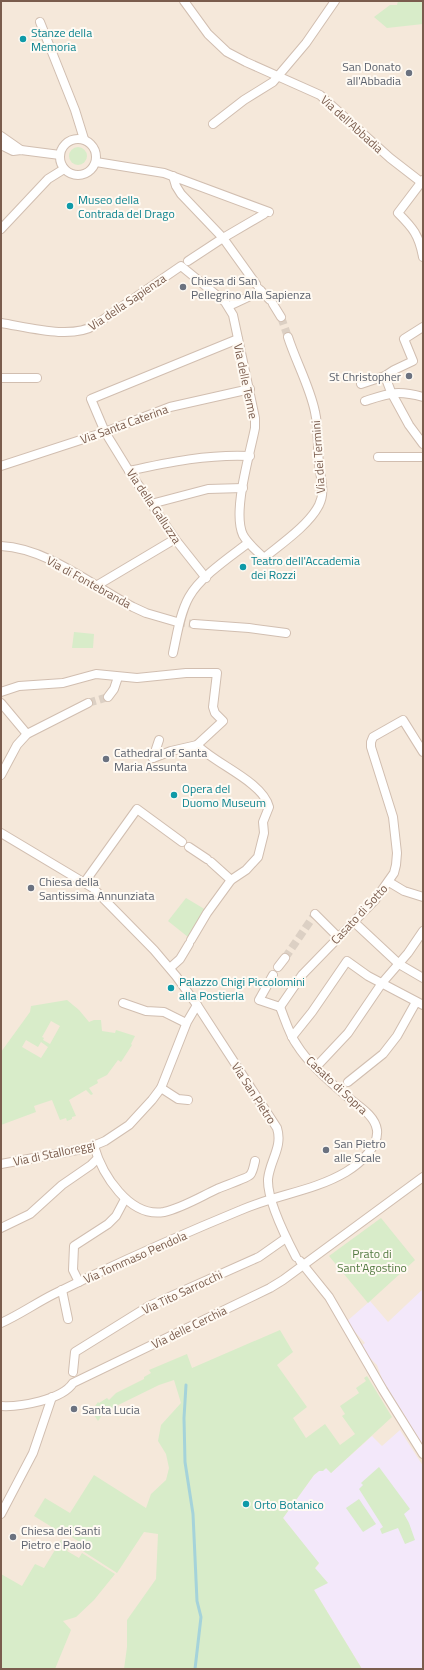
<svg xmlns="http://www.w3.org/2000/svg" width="424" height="1670" font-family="'Titillium Web',sans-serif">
  <rect width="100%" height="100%" fill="#fdf6ec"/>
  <!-- residential -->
  <rect fill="#f5e8da" x="1" y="1" width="422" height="1668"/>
  <!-- education -->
  <g fill="#f3e8fa">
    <path d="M423,1289V1445L382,1379L377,1365L367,1355L361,1346L365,1343L346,1322L370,1301L388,1322Z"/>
    <path d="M400,1430L423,1466V1669H362L314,1590L315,1568L319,1564L283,1518L314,1475L319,1471L327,1468L331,1473L372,1436L382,1446Z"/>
  </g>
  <!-- green -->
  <g fill="#d8ecc9" fill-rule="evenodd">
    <path d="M398,1H423V24L387,28L374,17L390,5H397Z"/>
    <circle cx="78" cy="156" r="9"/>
    <path d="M74,632L94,634L93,648H72Z"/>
    <path d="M186,898L206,910L188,937L168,921Z"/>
    <path d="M67,1000L79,1010L89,1022L94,1020H101L102,1031L115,1033L116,1030L135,1036L131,1044L132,1045L121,1062L118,1060L107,1075L97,1080L98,1083L89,1088L93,1094L91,1095L86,1090L69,1100L76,1116L72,1117V1119L67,1121L66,1118L60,1120L52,1100L34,1106L36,1112L1,1125V1052L30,1012L31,1006ZM51,1021L60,1026L50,1044L43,1040L44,1038L42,1037ZM26,1040L38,1047L41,1042L48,1047L41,1058L22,1047Z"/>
    <path d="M381,1218L415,1260L368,1303L329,1256Z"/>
    <path d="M280,1330L293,1352L277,1365L307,1407L293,1418L306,1438L325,1424L340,1445L355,1434L342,1416L345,1414L340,1406L359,1393L356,1388L366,1381L364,1378L367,1376L392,1417L331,1473L326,1468L323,1471H319L314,1475L283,1518L319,1563L315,1568L328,1583L314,1590L362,1669H124L127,1647V1620L156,1579L158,1534L144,1532L117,1573L75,1546L78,1541L70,1536L68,1537L34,1516L45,1498L70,1513L94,1475L146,1508L151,1494L166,1480L169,1468L166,1454L158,1441L161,1425L181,1403L174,1380L159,1385L104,1412L98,1421L94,1415L90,1413L98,1402L99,1403L107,1398L109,1400L116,1393L144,1379V1377L151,1373L149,1370L187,1354L192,1368Z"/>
    <path d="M379,1467L410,1509L404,1514L409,1523L415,1540L405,1544L398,1528L382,1534L380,1529L383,1527L359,1489L363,1485L361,1483Z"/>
    <path d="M359,1499L376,1524L363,1532L346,1508Z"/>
    <path d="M61,1540L70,1545L67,1551L79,1558L82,1553L115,1574L94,1600L76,1617L63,1621L71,1630L55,1669H1V1574L22,1586L35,1564L44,1568Z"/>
  </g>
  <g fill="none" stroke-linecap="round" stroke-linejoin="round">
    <!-- stream -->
    <path stroke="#a5d3da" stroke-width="3" d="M186,1385L184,1418L185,1462L193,1514L197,1601L201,1617L195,1669"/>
    <!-- minor-tunnel -->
    <g stroke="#dcd0c4" stroke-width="8" stroke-dasharray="8 4" stroke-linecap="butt">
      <path d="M281,317L288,337"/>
      <path d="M177,622L194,624"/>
      <path d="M88,703L108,697"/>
      <path d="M285,958L315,914"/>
    </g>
    <defs>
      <g id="minor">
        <path d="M184,1L208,34L227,52L246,62L320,95L390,158L421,182"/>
        <path d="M40,22L75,110L84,139"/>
        <path d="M213,124L244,100L273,82L306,43L335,1"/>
        <path d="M1,136L21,150"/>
        <circle cx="78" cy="157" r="18"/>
        <path d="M1,145L13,151L21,150L60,155"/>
        <path d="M96,162L164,173L269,212"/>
        <path d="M173,176L176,186L181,194L223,238L256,284"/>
        <path d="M423,180L398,213C413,228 419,235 423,257"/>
        <path d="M1,229L48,179L64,169"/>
        <path d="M188,261L223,238L264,214"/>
        <path d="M259,289L270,300"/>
        <path d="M273,304L281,317"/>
        <path d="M229,306L261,291"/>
        <path d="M1,323C27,327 72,340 95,325L181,266L225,302L233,315L255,418V428C250,454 232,512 243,535C248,544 257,551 264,558C281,544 309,525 319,505C326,491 320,478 319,463C317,446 319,429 315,412C310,387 296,362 288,337"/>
        <path d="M385,376L391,392L409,425L423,444"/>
        <path d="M1,378H37"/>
        <path d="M361,384L385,376L394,370L413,361L404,339L423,327"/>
        <path d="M365,401C390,393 397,390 423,397"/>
        <path d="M378,457H423"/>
        <path d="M1,466L105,432L170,407L250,389"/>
        <path d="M129,471C169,462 209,454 250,456"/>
        <path d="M151,504L208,489L243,488"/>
        <path d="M1,546C47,548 93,586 133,607L146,613L177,622"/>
        <path d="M206,578L175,539L129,471L105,432L91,399L238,339"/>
        <path d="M96,586L175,539"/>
        <path d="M194,624L249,628L286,633"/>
        <path d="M173,653C177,635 180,613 189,597C201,576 230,557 248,543"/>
        <path d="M1,692L19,686L63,683L96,674L137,678L186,673H217L213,707L215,713L223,721L197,745L171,751L153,758"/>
        <path d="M108,697L114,689L118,677"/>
        <path d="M1,703L27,734"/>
        <path d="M153,758L159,740"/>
        <path d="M1,775L17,745L27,734L88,703"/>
        <path d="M1,833L93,888L154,950L176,976L197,1005L277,1128C283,1147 270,1160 268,1179C267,1200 286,1238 296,1257"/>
        <path d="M189,847L207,859"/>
        <path d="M211,862L231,880"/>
        <path d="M389,882L404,891L423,897"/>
        <path d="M84,883L137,809L182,842"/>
        <path d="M315,914L338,937"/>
        <path d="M354,922L399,964L423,978"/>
        <path d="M191,940L207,913L231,880L246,870L258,857L264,833L263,822L269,807C262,781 215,764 197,745"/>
        <path d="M278,967L285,958"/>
        <path d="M170,968L180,959L189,944"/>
        <path d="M273,975L259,1000L280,1007"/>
        <path d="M123,1003L146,1011L164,1012L186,1023"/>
        <path d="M280,1007L302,975L375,900L394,873L396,865L397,853L393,817L371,747V742L373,737L403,720L423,752"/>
        <path d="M292,1037L312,1012L347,961L368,976L423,1005"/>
        <path d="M316,1067L348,1033L382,983L408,953L423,931"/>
        <path d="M348,1082L383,1054L397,1036L416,1002"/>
        <path d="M161,1088L178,1099L188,1100"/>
        <path d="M94,1146C102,1174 129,1218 164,1212C182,1208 200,1197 217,1189C223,1186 248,1178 250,1175C253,1172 254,1165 255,1161"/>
        <path d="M1,1164L88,1148L105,1141L129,1125L152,1100L161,1088L187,1022L197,1005"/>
        <path d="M1,1228L30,1214L62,1185L91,1165L97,1159"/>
        <path d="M300,1261L329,1297L383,1390L423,1454"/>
        <path d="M79,1282L73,1270L74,1246L108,1224L116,1216L125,1199"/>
        <path d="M62,1290L68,1319"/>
        <path d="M1,1323C19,1315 36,1303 54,1294C115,1264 178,1236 241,1210C275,1195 314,1191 346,1172C359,1164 379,1147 377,1130C375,1116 360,1107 350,1099C333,1085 308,1063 297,1045C289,1034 285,1019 280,1007"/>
        <path d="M73,1372L75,1352L149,1306L259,1257L286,1238"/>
        <path d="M1,1406C20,1407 62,1400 73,1383L270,1288L283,1280L423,1177"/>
        <path d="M1,1514L33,1453L52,1397"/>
      </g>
    </defs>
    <!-- minor casing -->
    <use href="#minor" stroke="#d1beb0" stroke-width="10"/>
    <!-- minor -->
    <use href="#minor" stroke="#fff" stroke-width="8"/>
  </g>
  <!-- markers -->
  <g fill="#0f9aa8" stroke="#fffaf3" stroke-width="1.5">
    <circle cx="23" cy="39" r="4"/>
    <circle cx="70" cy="206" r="4"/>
    <circle cx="243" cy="567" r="4"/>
    <circle cx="174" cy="795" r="4"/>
    <circle cx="171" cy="988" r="4"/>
    <circle cx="246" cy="1504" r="4"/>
  </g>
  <g fill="#6b7280" stroke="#fffaf3" stroke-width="1.5">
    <circle cx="409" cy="73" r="4"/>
    <circle cx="183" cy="287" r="4"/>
    <circle cx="409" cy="376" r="4"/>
    <circle cx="106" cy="759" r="4"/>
    <circle cx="31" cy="888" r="4"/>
    <circle cx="326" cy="1150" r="4"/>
    <circle cx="74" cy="1409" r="4"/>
    <circle cx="13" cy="1537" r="4"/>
  </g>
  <g text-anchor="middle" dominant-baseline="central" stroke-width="4" stroke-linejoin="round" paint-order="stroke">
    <!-- culture labels -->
    <g font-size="12" fill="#0d838f" stroke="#fffaf3" text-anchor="start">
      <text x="31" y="32">Stanze della<tspan x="31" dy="14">Memoria</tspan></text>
      <text x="78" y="199">Museo della<tspan x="78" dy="14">Contrada del Drago</tspan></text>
      <text x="251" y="560">Teatro dell'Accademia<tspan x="251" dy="14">dei Rozzi</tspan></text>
      <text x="182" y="788">Opera del<tspan x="182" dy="14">Duomo Museum</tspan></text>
      <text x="179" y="981">Palazzo Chigi Piccolomini<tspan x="179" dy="14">alla Postierla</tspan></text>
      <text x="254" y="1504">Orto Botanico</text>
    </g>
    <!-- worship labels -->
    <g font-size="12" fill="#5b616d" stroke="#fffaf3" text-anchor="start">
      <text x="401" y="66" text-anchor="end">San Donato<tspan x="401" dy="14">all'Abbadia</tspan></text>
      <text x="191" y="280">Chiesa di San<tspan x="191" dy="14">Pellegrino Alla Sapienza</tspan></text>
      <text x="401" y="376" text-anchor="end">St Christopher</text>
      <text x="114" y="752">Cathedral of Santa<tspan x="114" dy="14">Maria Assunta</tspan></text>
      <text x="39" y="881">Chiesa della<tspan x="39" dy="14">Santissima Annunziata</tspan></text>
      <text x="334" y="1143">San Pietro<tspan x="334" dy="14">alle Scale</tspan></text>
      <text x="82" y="1409">Santa Lucia</text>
      <text x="21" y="1530">Chiesa dei Santi<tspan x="21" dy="14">Pietro e Paolo</tspan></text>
    </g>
    <!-- street labels -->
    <g font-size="12" fill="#7a5c4d" stroke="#fffaf3">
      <text transform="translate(352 124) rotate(42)">Via dell'Abbadia</text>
      <text transform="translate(127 302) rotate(-34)">Via della Sapienza</text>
      <text transform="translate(246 381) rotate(78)">Via delle Terme</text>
      <text transform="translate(124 424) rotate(-20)">Via Santa Caterina</text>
      <text transform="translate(318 457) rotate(-94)">Via dei Termini</text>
      <text transform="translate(154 506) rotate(56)">Via della Galluzza</text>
      <text transform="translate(89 582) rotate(29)">Via di Fontebranda</text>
      <text transform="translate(359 914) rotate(-47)">Casato di Sotto</text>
      <text transform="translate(337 1085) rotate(43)">Casato di Sopra</text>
      <text transform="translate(254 1093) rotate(57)">Via San Pietro</text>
      <text transform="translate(54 1153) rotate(-12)">Via di Stalloreggi</text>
      <text transform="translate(135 1257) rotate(-24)">Via Tommaso Pendola</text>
      <text transform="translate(182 1292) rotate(-25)">Via Tito Sarrocchi</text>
      <text transform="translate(189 1327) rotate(-26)">Via delle Cerchia</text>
    </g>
    <!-- park labels -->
    <g font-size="12" fill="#537a41" stroke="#fffaf3">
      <text x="372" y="1253">Prato di<tspan x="372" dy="14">Sant'Agostino</tspan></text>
    </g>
  </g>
  <!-- border -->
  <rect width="424" height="1670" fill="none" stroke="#7a5c4d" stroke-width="4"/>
</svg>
